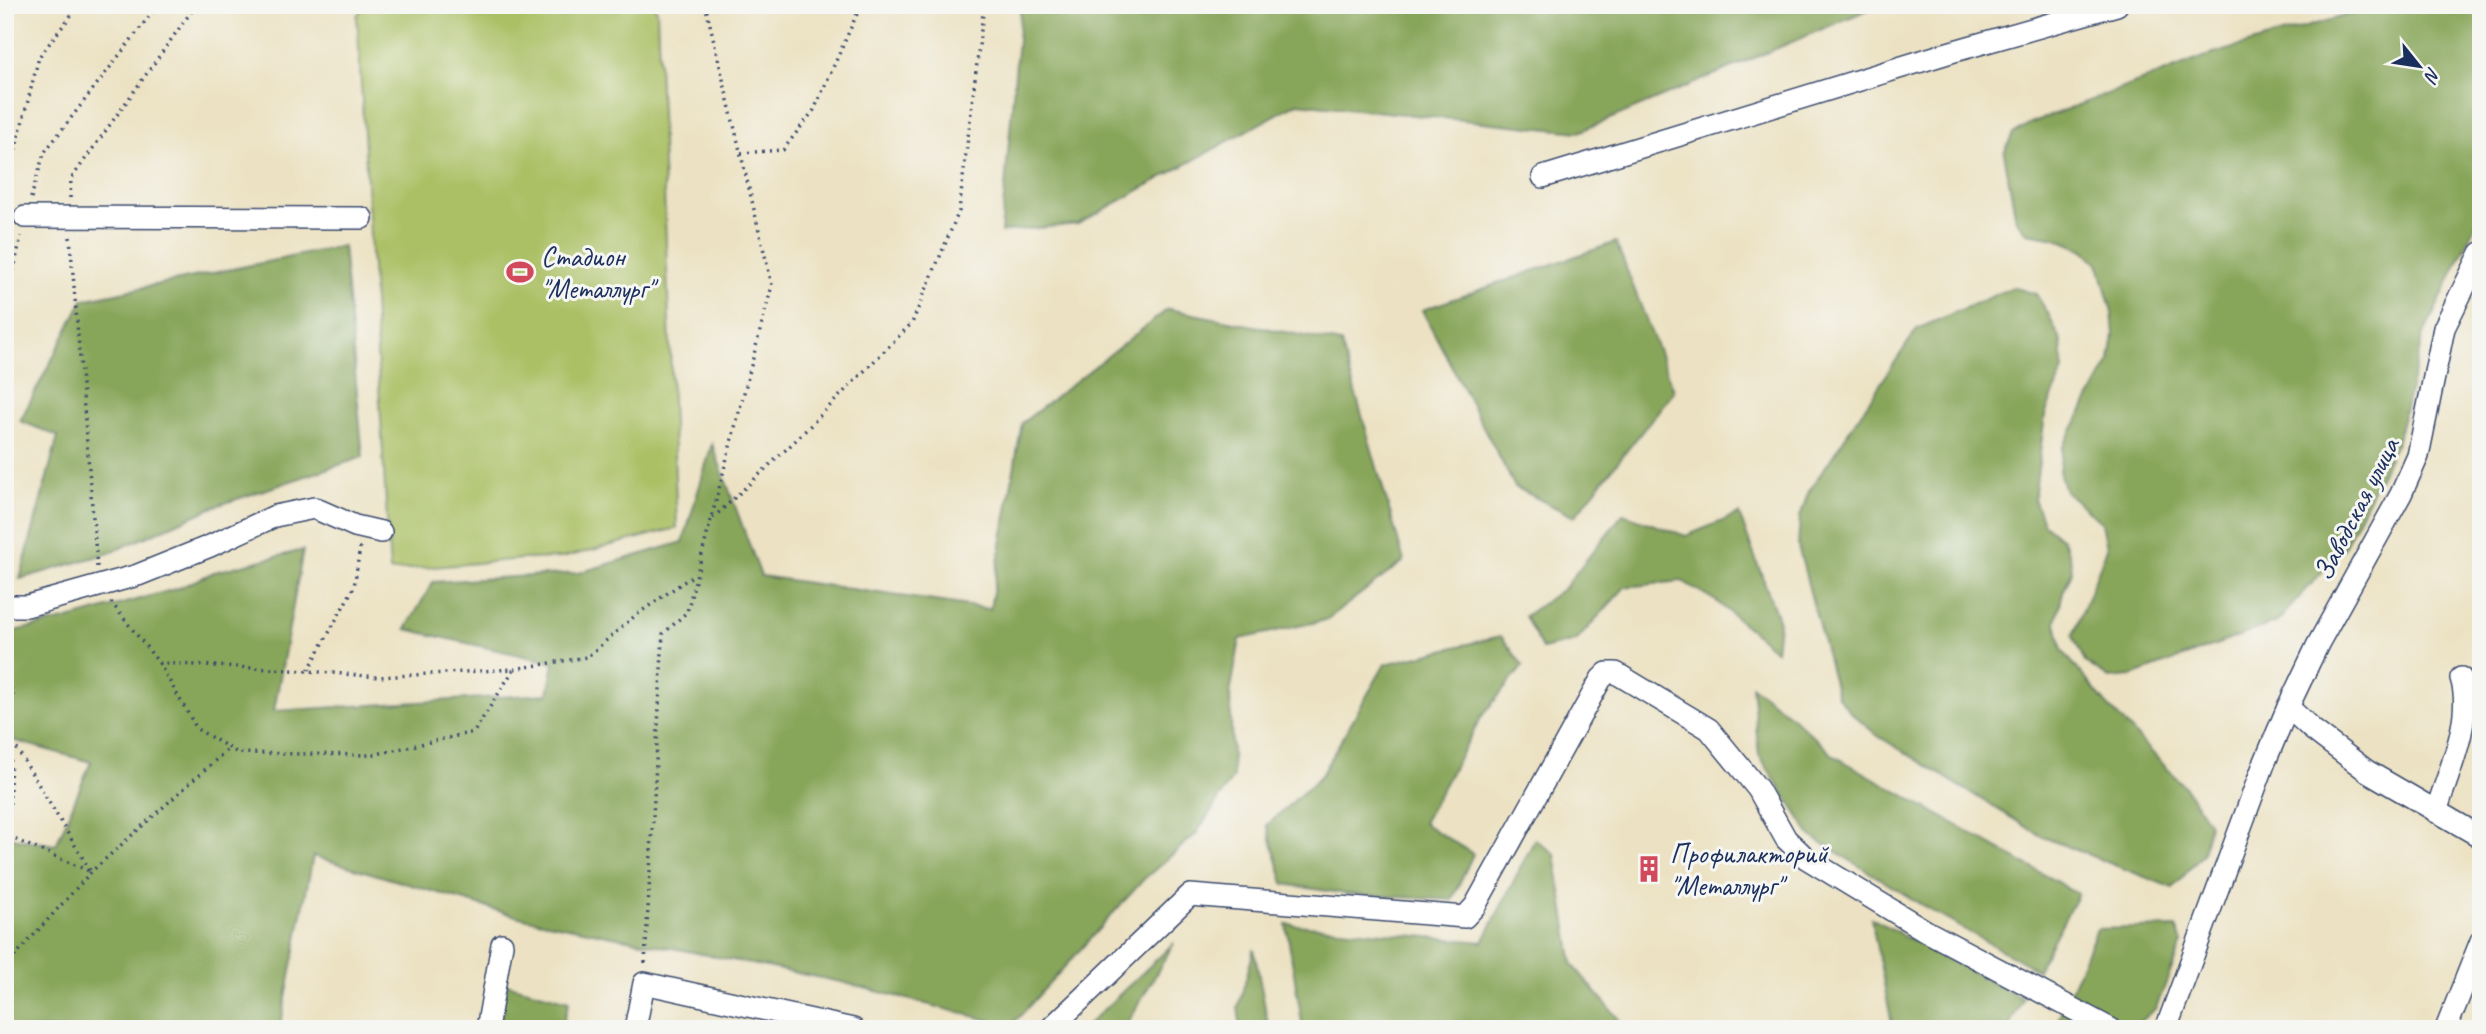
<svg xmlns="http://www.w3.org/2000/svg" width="2486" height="1034" font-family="Caveat,sans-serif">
  <rect width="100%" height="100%" fill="#f6f6f2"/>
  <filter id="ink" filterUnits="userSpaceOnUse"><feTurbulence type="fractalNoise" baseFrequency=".0143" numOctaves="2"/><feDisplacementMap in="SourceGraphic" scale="14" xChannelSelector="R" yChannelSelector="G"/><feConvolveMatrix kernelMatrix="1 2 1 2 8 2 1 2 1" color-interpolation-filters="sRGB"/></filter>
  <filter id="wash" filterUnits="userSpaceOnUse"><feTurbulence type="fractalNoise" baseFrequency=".00686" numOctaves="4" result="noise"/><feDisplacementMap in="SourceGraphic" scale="28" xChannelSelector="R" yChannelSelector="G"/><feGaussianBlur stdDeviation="1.57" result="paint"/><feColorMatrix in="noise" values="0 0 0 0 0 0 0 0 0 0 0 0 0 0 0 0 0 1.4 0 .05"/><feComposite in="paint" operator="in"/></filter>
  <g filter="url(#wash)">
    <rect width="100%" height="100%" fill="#ece2c3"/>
    <!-- green -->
    <path fill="#abc065" stroke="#637862" stroke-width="2" d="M364,5H652L657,10L677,528L562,558L521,559L390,571L357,16Z"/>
    <!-- forest -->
    <g fill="#88a65a" stroke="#526a5c" stroke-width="2">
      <path d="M1021,5H1879L1579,132L1297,103L1078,224L1001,232Z"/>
      <path d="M2381,5H2481V213L2423,336L2396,444L2343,549L2277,622L2132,676L2109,678L2085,662L2073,636L2107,548L2102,523L2065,491L2059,471L2063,447L2110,361L2114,335L2112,312L2099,265L2084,250L2056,238L2027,233L2016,220L2004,153L2013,134L2031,123L2207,56Z"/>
      <path d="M1616,242L1674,391L1574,517L1515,487L1422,310Z"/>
      <path d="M343,246L363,457L216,506L109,553L20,579L58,436L20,421L83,300Z"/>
      <path d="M2013,287L2036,294L2049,315L2061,342L2063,370L2045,415L2034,499L2044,524L2062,539L2070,556L2072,572L2063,592L2056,622L2062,650L2106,704L2185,787L2209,824L2203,854L2173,888L2043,837L1878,736L1851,713L1837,695L1798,546L1800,517L1808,493L1917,329Z"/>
      <path d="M1168,309L1341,343L1404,561L1326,620L1240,639L1230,694L1233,777L1196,834L1144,879L1011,1026L841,982L523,918L313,856L280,1029H5V837L56,845L91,762L5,738V633L65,620L179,588L214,572L303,550L274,711L548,694L554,663L406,629L433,582L578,573L683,542L712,444L761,576L990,609L1022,423Z"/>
      <path d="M1623,514L1686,536L1739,514L1779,622L1776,651L1716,601L1682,581L1625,587L1576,641L1542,649L1525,616L1563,589Z"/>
      <path d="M1501,636L1523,666L1482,716L1423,823L1473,854L1452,900L1346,894L1284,884L1267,825L1320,777L1385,664Z"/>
      <path d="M1752,686L1796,720L1833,755L2078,894L2037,970L1933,912L1811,836L1759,755Z"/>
      <path d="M1535,839L1555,854L1573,965L1627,1029H1303L1286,924L1483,942Z"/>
      <path d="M1871,918L2023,999L2007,1029H1893Z"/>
      <path d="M2176,927L2182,943L2156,1008L2138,1023L2115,1021L2111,1029H2054L2097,929Z"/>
      <path d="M1174,943L1124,1029H1083Z"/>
      <path d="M1254,949L1269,1029H1241L1238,1008Z"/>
      <path d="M506,984L569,1001L562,1029H493Z"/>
    </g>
  </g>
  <g filter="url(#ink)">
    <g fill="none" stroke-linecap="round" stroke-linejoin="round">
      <defs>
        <g id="minor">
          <path d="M1543,177L1951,52L2117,5"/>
          <path d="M25,217L362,218"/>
          <path d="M5,606H27L138,575L210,546L275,516L314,508L355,526L381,532"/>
          <path d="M2288,707L2313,730L2367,771L2481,837"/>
          <path d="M2436,812C2448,773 2474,718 2461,678"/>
          <path d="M487,1029L502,944"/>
          <path d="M635,1029L644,983L853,1029"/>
          <path d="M1050,1029L1190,895L1465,917L1475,906L1601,679L1607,673H1616L1709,729L1758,789L1786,839L1806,858L1926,931L2111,1029"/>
          <path d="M2166,1029L2264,764L2288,707L2318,644L2401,494L2418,456L2444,328L2481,253"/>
          <path d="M2446,1029L2481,941"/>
        </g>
      </defs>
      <!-- minor casing -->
      <use href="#minor" stroke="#3a4a6d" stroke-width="24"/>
      <!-- path -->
      <g stroke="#3a4a6d" stroke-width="3.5" stroke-dasharray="2 5" stroke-linecap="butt">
        <path d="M741,153L783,150L814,110L861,5"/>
        <path d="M5,191L39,57L79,5"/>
        <path d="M31,198L44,153L158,5"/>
        <path d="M70,198L71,179L196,5"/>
        <path d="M70,237L97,567"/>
        <path d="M5,312L21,236"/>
        <path d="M713,518L794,442L912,323L959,211L984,5"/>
        <path d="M360,547L354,587L308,671L379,677L514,669L587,657L636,615L695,574"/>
        <path d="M111,602L159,663L308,671"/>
        <path d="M5,660L13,697L11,739L91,872"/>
        <path d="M159,663L197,729L238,753L372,755L474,732L514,669"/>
        <path d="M11,739L9,837L89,871"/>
        <path d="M645,963L663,634L687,612L772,285L707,12L696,5"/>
        <path d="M5,967L91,872L229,748"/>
      </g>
      <!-- minor -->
      <use href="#minor" stroke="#fff" stroke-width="21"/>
    </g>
  </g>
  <!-- icons -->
  <defs>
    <symbol id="stadium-bare" viewBox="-9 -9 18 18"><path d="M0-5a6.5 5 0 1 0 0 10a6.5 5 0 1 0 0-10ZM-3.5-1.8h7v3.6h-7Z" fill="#d1495b" stroke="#f6f6f2" stroke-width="2.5" paint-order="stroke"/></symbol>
    <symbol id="building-bare" viewBox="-9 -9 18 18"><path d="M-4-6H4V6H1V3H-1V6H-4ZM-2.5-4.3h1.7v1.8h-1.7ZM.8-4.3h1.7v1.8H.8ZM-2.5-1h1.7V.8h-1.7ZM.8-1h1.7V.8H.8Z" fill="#d1495b" stroke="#f6f6f2" stroke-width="2.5" paint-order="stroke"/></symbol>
  </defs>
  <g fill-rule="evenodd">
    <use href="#stadium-bare" x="501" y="253" width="38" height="38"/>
    <use href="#building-bare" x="1630" y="850" width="38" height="38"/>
  </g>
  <g text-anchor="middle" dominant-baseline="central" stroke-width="6" stroke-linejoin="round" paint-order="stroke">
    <!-- poi labels -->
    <g font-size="28" fill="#1b2f5e" stroke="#f6f6f2" text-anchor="start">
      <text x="541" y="256">Стадион<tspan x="541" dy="32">"Металлург"</tspan></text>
      <text x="1670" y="853">Профилакторий<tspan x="1670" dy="32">"Металлург"</tspan></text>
    </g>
    <!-- street labels -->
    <g font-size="28" fill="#1b2f5e" stroke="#f6f6f2">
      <text transform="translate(2356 509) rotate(-63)">Заводская улица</text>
    </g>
  </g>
  <!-- margin -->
  <rect width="2486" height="1034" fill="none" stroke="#f6f6f2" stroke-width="28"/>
  <!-- north arrow -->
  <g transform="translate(2419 66) rotate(120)" stroke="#f6f6f2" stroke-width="5" paint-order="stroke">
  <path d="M0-5L12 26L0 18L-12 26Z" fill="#1b2f5e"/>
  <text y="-10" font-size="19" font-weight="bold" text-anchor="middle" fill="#1b2f5e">N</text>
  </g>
</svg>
